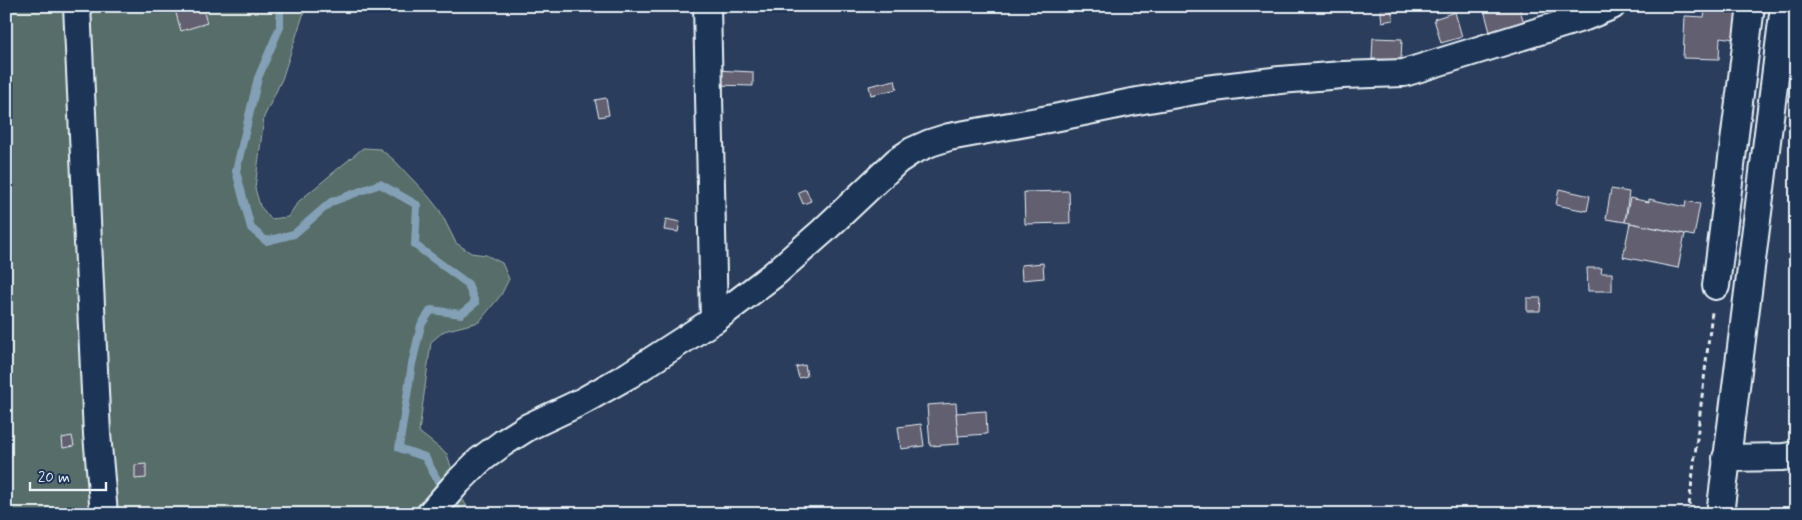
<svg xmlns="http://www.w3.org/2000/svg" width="1802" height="520" font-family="Mynerve,sans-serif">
  <rect width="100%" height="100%" fill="#2b3d5c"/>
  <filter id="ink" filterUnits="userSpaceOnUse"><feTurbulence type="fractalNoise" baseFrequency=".02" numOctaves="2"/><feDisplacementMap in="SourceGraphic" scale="10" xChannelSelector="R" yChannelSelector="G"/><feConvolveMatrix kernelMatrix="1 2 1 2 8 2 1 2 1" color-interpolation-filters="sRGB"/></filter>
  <g filter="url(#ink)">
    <!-- green -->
    <path fill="#566d69" stroke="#9fafb0" d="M6,6H306L282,79L264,117L255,188L260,206L271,219L288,217L298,202L363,148L380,149L394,160L429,197L440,211L456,243L471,253L486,255L502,263L509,279L501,295L479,322L444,331L431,342L419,432L447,454L460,495L469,510L474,514H421L418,511L416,514H6Z"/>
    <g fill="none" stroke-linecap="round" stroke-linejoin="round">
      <!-- stream -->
      <path stroke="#84a0b6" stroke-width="8" d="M280,6V27L258,78L236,171L251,228L266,241L294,234L331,202L380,184L417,205L415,245L468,284L475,303L461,314L431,310L421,325L412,364L399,448L425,457L448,500L462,514"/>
    </g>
    <!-- building -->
    <g fill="#625e6f" stroke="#e8f1f8">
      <path d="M174,6H202L207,23L181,31Z"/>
      <path d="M1380,6H1391L1393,20L1382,22Z"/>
      <path d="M1483,6H1519L1524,23L1490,32Z"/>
      <path d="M1706,6H1739L1735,39L1720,37L1719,59L1683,58L1685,16L1704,17Z"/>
      <path d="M1455,12L1462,37L1441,43L1434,19Z"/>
      <path d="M1373,38L1402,39L1401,60L1372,59Z"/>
      <path d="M715,70L753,72V86L715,85Z"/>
      <path d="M895,80L897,89L871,95L869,86Z"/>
      <path d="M606,98L609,115L599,117L595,100Z"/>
      <path d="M806,189L811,201L803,204L798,192Z"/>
      <path d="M1559,189L1590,196L1587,211L1556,205Z"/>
      <path d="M1611,189L1629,192L1625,222L1606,219Z"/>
      <path d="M1069,191L1070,223L1025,224L1024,192Z"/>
      <path d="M1630,198L1649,202V199L1685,207L1686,201L1700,204L1694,236L1625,222Z"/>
      <path d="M666,219L680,222L678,232L664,230Z"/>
      <path d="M1630,223L1685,234L1678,268L1623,257Z"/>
      <path d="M1043,263L1044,278L1022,280L1021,265Z"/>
      <path d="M1587,268H1602L1601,273H1612V291H1588Z"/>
      <path d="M1527,298H1541L1540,311H1527Z"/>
      <path d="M1791,337H1796V364H1789Z"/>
      <path d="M805,365L807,376L799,378L796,367Z"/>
      <path d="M956,403L959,444L930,446L927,405Z"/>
      <path d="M986,411L987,434L958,436L956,413Z"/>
      <path d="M921,424L924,446L901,449L898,427Z"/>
      <path d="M72,436L74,446L63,448L62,438Z"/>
      <path d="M146,464V478L135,479V465Z"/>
      <path d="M1796,510V514H1767V512Z"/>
    </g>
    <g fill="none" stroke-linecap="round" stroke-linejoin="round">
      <defs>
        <g id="street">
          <path d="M77,6L97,434L104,514"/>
          <path d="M707,6L714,320"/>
          <path d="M1716,286L1751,6"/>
          <path d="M1726,458L1783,457L1796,455"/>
          <path d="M430,514L458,482L479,461L503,443L528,427L581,402L629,375L714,320L773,275L823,231L897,161L912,151L930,143L949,137L1059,117L1132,102L1206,89L1280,80L1342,75L1404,73L1585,17L1612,6"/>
          <path d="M1720,514L1784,6"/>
        </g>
      </defs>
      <!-- street casing -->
      <use href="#street" stroke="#e8f1f8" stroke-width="30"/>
      <!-- path -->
      <path stroke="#e8f1f8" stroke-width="3" stroke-dasharray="5 4" stroke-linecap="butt" d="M1688,514L1712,312"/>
      <!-- street -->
      <use href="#street" stroke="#1d3557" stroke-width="26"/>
    </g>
  </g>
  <!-- margin -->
  <rect width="1802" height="520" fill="none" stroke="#1d3557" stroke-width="25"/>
  <rect x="12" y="12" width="1777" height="495" fill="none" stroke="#e8f1f8" stroke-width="2" filter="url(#ink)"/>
  <!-- scale -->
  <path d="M30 482v8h76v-8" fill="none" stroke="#e8f1f8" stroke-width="2.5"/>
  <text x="38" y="482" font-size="15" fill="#e8f1f8" stroke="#1d3557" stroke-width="4" paint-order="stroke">20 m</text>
</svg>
